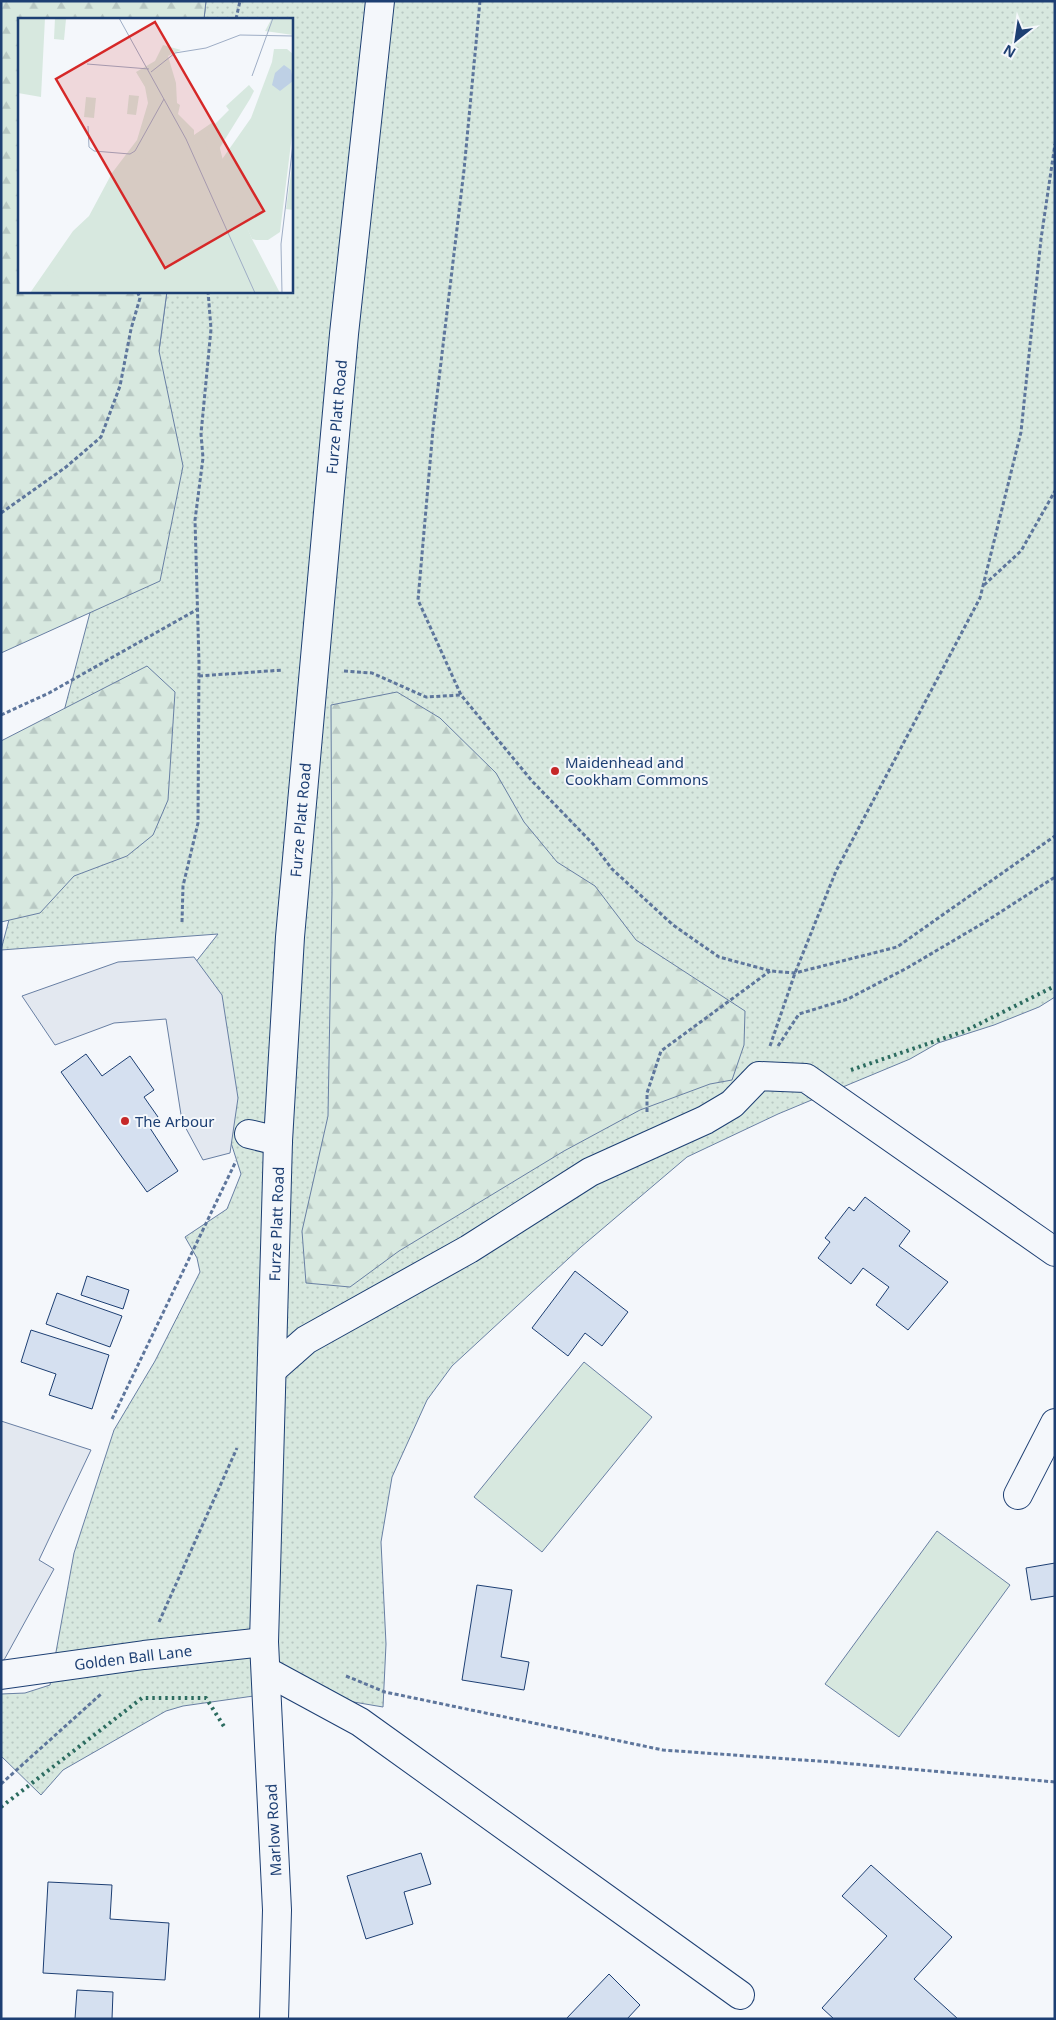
<svg xmlns="http://www.w3.org/2000/svg" width="1056" height="2020" font-family="'Noto Sans',sans-serif">
  <defs>
    <pattern id="grass-dots" width="8" height="8" patternUnits="userSpaceOnUse" patternTransform="scale(1.25)"><rect width="8" height="8" fill="#d7e8df"/><path d="M2 2h.1M6 6h.1" fill="none" stroke="#b8c8c3" stroke-width="1.8" stroke-linecap="round"/></pattern>
    <pattern id="forest-firs" width="22" height="20" patternUnits="userSpaceOnUse" patternTransform="scale(1.25)"><rect width="22" height="20" fill="#d7e8df"/><path d="M5 1l3.5 6h-7zM16 11l3.5 6h-7z" fill="#b8c8c3"/></pattern>
  </defs>
  <rect width="100%" height="100%" fill="#f4f7fb"/>
  <!-- grass -->
  <path fill="url(#grass-dots)" stroke="#687fa3" d="M206,1H1055V997L1039,1007L994,1025L938,1043L910,1059L778,1114L687,1157L581,1247L452,1366L427,1400L392,1477L381,1542L386,1644L383,1707L289,1691L183,1706L166,1711L63,1770L41,1795L1,1756V1694L25,1693L50,1685L74,1553L114,1430L155,1361L200,1272L197,1258L185,1237L227,1209L241,1174L226,1127L187,973L218,934L1,950L159,351L167,291H291V19H204Z"/>
  <!-- forest -->
  <g fill="url(#forest-firs)" stroke="#687fa3">
    <path d="M1,1H206L204,19H19V291H167L159,351L183,466L160,581L1,653Z"/>
    <path d="M147,666L175,692L168,800L153,835L127,856L74,876L40,913L1,922V741Z"/>
    <path d="M397,692L440,718L496,773L524,822L557,862L595,886L636,940L745,1011L744,1045L732,1080L710,1084L640,1110L564,1151L399,1251L350,1287L306,1283L302,1231L328,1116L332,893L331,705Z"/>
  </g>
  <!-- green -->
  <g fill="#d7e8df" stroke="#687fa3">
    <path d="M584,1362L652,1417L542,1552L474,1497Z"/>
    <path d="M937,1531L1010,1585L899,1737L825,1684Z"/>
  </g>
  <!-- parking -->
  <g fill="#e3e8f0" stroke="#687fa3">
    <path d="M194,957L222,995L238,1098L230,1153L203,1160L182,1121L166,1019L114,1023L55,1045L22,996L118,962Z"/>
    <path d="M1,1421L91,1450L39,1560L54,1569L4,1660H1Z"/>
  </g>
  <!-- building -->
  <g fill="#d5e0f0" stroke="#1d3f73">
    <path d="M86,1054L102,1076L130,1056L154,1090L144,1097L158,1117L148,1125L178,1171L147,1192L61,1072Z"/>
    <path d="M865,1197L910,1231L899,1246L948,1282L908,1330L876,1305L889,1287L863,1268L851,1284L818,1258L830,1242L825,1238L849,1207L854,1211Z"/>
    <path d="M575,1271L628,1312L602,1346L585,1333L568,1356L532,1328Z"/>
    <path d="M87,1276L129,1290L123,1309L81,1295Z"/>
    <path d="M57,1293L122,1316L110,1347L46,1324Z"/>
    <path d="M31,1330L109,1355L92,1409L49,1395L56,1374L21,1362Z"/>
    <path d="M1055,1563V1596L1031,1600L1026,1568Z"/>
    <path d="M477,1585L512,1590L501,1657L529,1662L524,1690L462,1680Z"/>
    <path d="M421,1853L431,1884L404,1892L413,1924L366,1939L347,1876Z"/>
    <path d="M871,1865L952,1937L914,1979L958,2019H834L822,2008L887,1936L842,1896Z"/>
    <path d="M48,1882L112,1885L110,1919L169,1923L165,1980L43,1973Z"/>
    <path d="M609,1974L640,2005L627,2019H566Z"/>
    <path d="M77,1990L113,1992L112,2019H75Z"/>
  </g>
  <g fill="none" stroke-linecap="round" stroke-linejoin="round">
    <defs>
      <g id="minor">
        <path d="M249,1134L278,1141"/>
        <path d="M272,1370L306,1340L469,1249L590,1172L705,1120L732,1104L759,1076L806,1078L1055,1252"/>
        <path d="M1018,1495L1055,1423"/>
        <path d="M266,1671L360,1722L740,1995"/>
        <path d="M1,1675L144,1655L264,1642"/>
      </g>
      <path id="major" d="M274,2019L277,1910L264,1642L278,1141L290,937L344,334L380,1"/>
    </defs>
    <!-- minor casing -->
    <use href="#minor" stroke="#1d3f73" stroke-width="30"/>
    <!-- major casing -->
    <use href="#major" stroke="#1d3f73" stroke-width="30"/>
    <!-- path -->
    <g stroke="#5e769c" stroke-width="3" stroke-dasharray="4 2.5" stroke-linecap="butt">
      <path d="M480,1L464,170L433,429L418,600L461,695L532,781L593,844L612,869L673,925L719,957L771,971L795,973L897,947L1055,836"/>
      <path d="M236,19L240,1"/>
      <path d="M1,513L66,467L101,437L120,386L131,329L140,298L137,291"/>
      <path d="M984,585L1021,551L1055,491"/>
      <path d="M344,671L372,673L426,697L461,695"/>
      <path d="M199,676L283,670"/>
      <path d="M1,715L49,693L198,609"/>
      <path d="M182,922L183,886L198,823L199,663L195,520L203,458L201,434L211,329L208,291"/>
      <path d="M770,1046L795,973L836,871L980,598L1021,432L1041,239L1055,144"/>
      <path d="M778,1046L799,1014L848,999L907,968L985,922L1055,877"/>
      <path d="M647,1112V1093L661,1051L770,971"/>
      <path d="M112,1419L236,1161"/>
      <path d="M159,1622L237,1448"/>
      <path d="M346,1676L385,1692L663,1750L831,1762L1055,1782"/>
      <path d="M1,1784L101,1694"/>
    </g>
    <!-- minor -->
    <use href="#minor" stroke="#f4f7fb" stroke-width="28"/>
    <!-- major -->
    <use href="#major" stroke="#f4f7fb" stroke-width="28"/>
    <!-- hedge -->
    <g stroke="#2c6c60" stroke-width="4" stroke-dasharray="2.5 4" stroke-linecap="butt">
      <path d="M851,1070L965,1031L1055,986"/>
      <path d="M1,1807L142,1698H206L225,1728"/>
    </g>
  </g>
  <!-- markers -->
  <g fill="#c62828" stroke="#f4f7fb" stroke-width="2">
    <circle cx="555" cy="771" r="5"/>
    <circle cx="125" cy="1121" r="5"/>
  </g>
  <g text-anchor="middle" dominant-baseline="central" stroke-width="4" stroke-linejoin="round" paint-order="stroke">
    <!-- street labels -->
    <g font-size="15" fill="#1d3f73" stroke="#f4f7fb">
      <text transform="translate(336 417) rotate(-85)">Furze Platt Road</text>
      <text transform="translate(300 820) rotate(-85)">Furze Platt Road</text>
      <text transform="translate(276 1224) rotate(-88)">Furze Platt Road</text>
      <text transform="translate(133 1657) rotate(-7)">Golden Ball Lane</text>
      <text transform="translate(273 1830) rotate(-93)">Marlow Road</text>
    </g>
    <!-- poi labels -->
    <g font-size="15" fill="#1d3f73" stroke="#f4f7fb" text-anchor="start">
      <text x="565" y="762">Maidenhead and<tspan x="565" dy="17">Cookham Commons</tspan></text>
      <text x="135" y="1121">The Arbour</text>
    </g>
  </g>
  <!-- overview -->
  <g transform="translate(18 18)">
    <rect width="275" height="275" fill="#f4f7fb"/>
    <path d="M0,0H27L23,79L0,75ZM145,27L163,32L150,38L158,65L159,85L162,87L160,96L176,112V117L195,104L212,169L234,221L262,275H12L55,213L71,198L94,155L119,122L130,85L127,69L118,54L137,43Z" fill="#d7e8df"/>
    <path d="M254,0H275V17L247,13ZM256,31H269L275,36V109L262,214L250,222H238L234,221L200,147L233,100L254,44ZM231,67L236,73L232,81L196,139L192,138L187,123L193,110L211,92L208,88ZM148,89L177,145L172,150L122,139L120,135L119,132ZM275,141V192L268,191ZM32,251L53,271V275L21,272Z" fill="#d7e8df"/>
    <path d="M37,0L48,1L46,22L36,21ZM111,77L121,78L118,97L109,96ZM68,79L78,80L76,100L66,99Z" fill="#d7e8df"/>
    <path d="M266,47L273,52L275,63L262,73L254,67L257,55Z" fill="#bed0e5"/>
    <path fill="none" stroke="#9eadc5" stroke-width="1" d="M101,0L168,121L237,275M69,46L131,51M133,54L157,35L188,30L222,17L275,18M234,58L255,0M70,108L71,129L76,133L112,136L117,133L146,81M264,275L263,226L275,126"/>
    <path fill="#d62828" fill-opacity="0.15" stroke="#d62828" stroke-width="2.5" d="M137,4L246,193L147,250L38,61Z"/>
    <rect width="275" height="275" fill="none" stroke="#1d3f73" stroke-width="2.5"/>
  </g>
  <!-- border -->
  <rect width="1056" height="2020" fill="none" stroke="#1d3f73" stroke-width="5"/>
  <!-- north arrow -->
  <g transform="translate(1016 40) rotate(210)" stroke="#f4f7fb" stroke-width="4" paint-order="stroke">
  <path d="M0-4L9 19L0 12L-9 19Z" fill="#1d3f73"/>
  <text y="-8" font-size="14" font-weight="bold" text-anchor="middle" fill="#1d3f73">N</text>
  </g>
</svg>
